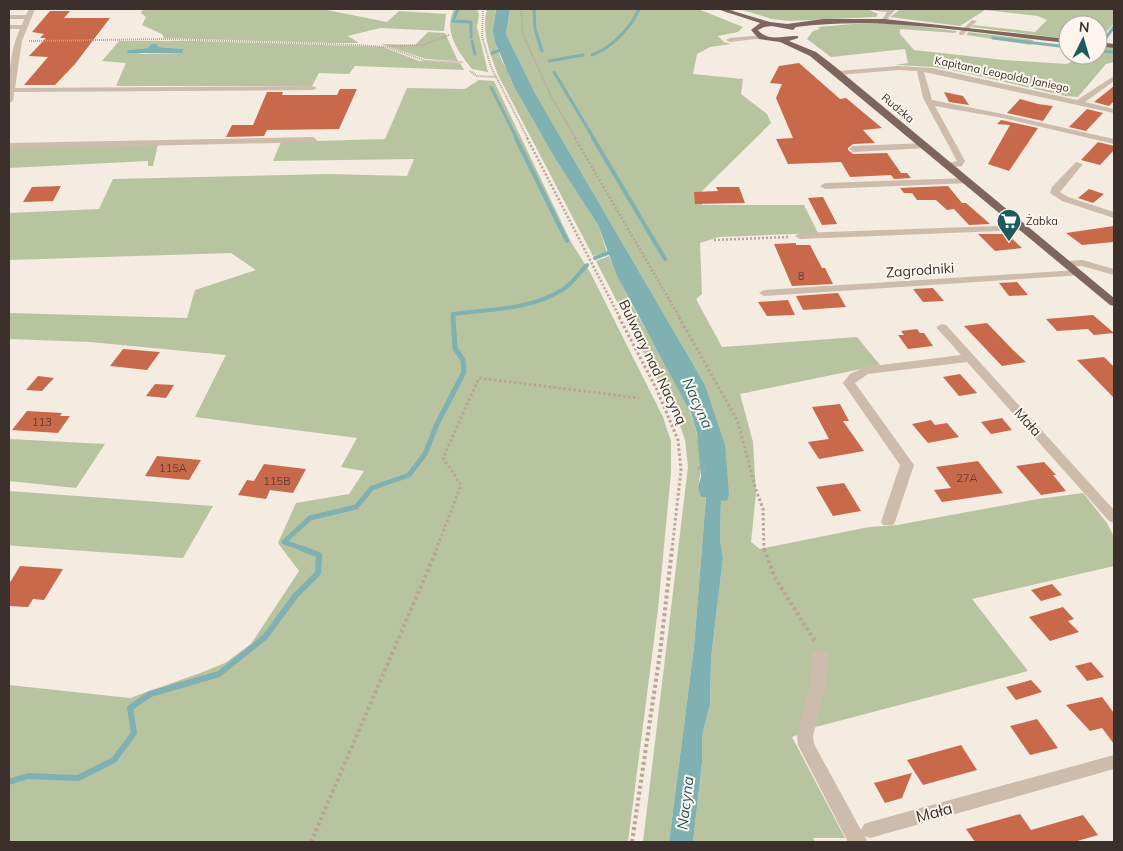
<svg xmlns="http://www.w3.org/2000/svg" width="1123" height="851" font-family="Mulish,sans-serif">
  <rect width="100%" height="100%" fill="#f4ebe1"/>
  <!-- green -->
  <g fill="#b8c4a0" fill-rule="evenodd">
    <path d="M143,9H322L387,22L399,11L446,14L444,31L380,28L348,36L359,43H332L164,38L162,34L142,25L146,17L141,13Z"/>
    <path d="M454,9H477L479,15L477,27L488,72L472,69C458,51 443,32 454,9Z"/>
    <path d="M487,9H496C491,32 496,56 511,75L509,76L514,87L556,160L598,225L607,252L593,256L498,75C490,53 481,32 487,9Z"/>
    <path d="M510,9H698L743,27L738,32L718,36L724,42L731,44L710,47L697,54L693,74L743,79L741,94L767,114L771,123L702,191V205H804L818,233L719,237L700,243L702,294L696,299L722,347L857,337L880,365L740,394L753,442L756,493L751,542L760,549L869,527L897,525L1038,499L1083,493L1107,523L1114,537V566L972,599L1028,671L812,728L792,737L845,838H813L815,842H693L702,763V736L710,705L711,658L723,558L720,539L721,500L704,383L536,95L506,34Z"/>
    <path d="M744,9H858L870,10L878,14L876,17L789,21L772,19L742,10Z"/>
    <path d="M901,9H1114V23L1098,42V25H1068V39L972,27L973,25L1035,32L1047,20L1038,16L985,10L960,26L890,17Z"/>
    <path d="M853,24H901L957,31L955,33L900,29V34L914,50L1004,60L1067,64L1081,55H1098V46L1114,47V62L1106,64L1078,97L1066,96L956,71L933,67L895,65L908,63L905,49L831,57L807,39L813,31L820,29L818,27Z"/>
    <path d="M428,32L445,33L458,61L426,59L381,44L415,45Z"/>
    <path d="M968,32L1027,39L1033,40L1031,45L967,35Z"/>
    <path d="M119,41H197L383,47L419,61L460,63L464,70L355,66L349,74L319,73L312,86H116L126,63L102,61ZM152,44H157L158,47L184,49L182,53L142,54L128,50L147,48Z"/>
    <path d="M479,80L494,81L571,242L590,272L663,417L671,441V473L658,609L628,842H9V685L130,698L200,673L225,663L251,644L299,571L278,543L296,503L349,494L364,471L341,467L357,438L195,417L226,355L90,342L9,339V313L187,318L195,290L256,270L231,253L9,260V213L99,209L113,179L329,174L407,176L414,159L273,161L281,142L385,139L407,88L465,89Z"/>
    <path d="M158,144L153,166H148V161L9,168V148Z"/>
    <path d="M609,256C618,278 628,298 639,318C667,368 712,426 698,487L706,497L694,647L669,842H643L688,467L685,440L677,417L596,261Z"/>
    <path d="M9,439L105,444L76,488L9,481Z"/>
    <path d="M9,491L213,506L183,558L16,546L9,545Z"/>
  </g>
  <!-- water -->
  <g fill="#7fb0b2">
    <path d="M496,9H510L506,34L536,95L704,383L725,445L729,495L727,501L721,500L720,539L723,558L711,658L710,705L702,736V763L693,842H669L694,647L706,497H701L698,487L701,477L697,433L691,413L617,276L598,225L556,160L514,87L495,42L493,30Z"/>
    <path d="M152,44H157L158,47L184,49L182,53H127L128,50L147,48Z"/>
  </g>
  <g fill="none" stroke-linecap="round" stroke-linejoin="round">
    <!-- stream-far3 -->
    <g stroke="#7fb0b2" stroke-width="3">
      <path d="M458,9L453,21L471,22V37"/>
      <path d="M534,9L535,29L542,51"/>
      <path d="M993,38L1068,47"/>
      <path d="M472,41L475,54"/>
      <path d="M1098,48L1114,27"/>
      <path d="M1098,51L1114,52"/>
      <path d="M492,53L503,49"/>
      <path d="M592,55C611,48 631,28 639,9"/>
      <path d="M549,61L583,55"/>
      <path d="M554,72L594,139"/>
      <path d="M491,87L517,139"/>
    </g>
    <!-- stream-far2 -->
    <g stroke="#7fb0b2" stroke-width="4">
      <path d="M516,138L567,241"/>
      <path d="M593,138L665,259"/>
      <path d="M595,258L613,251"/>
      <path d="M453,318V314C489,309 530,310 562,290C572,284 579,273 587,265"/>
    </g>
    <!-- stream-far1 -->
    <path stroke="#7fb0b2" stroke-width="5" d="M307,550L284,542L310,518L356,507L372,488L409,475L425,454L437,424L464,372L463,360L455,348L453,317"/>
    <!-- stream -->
    <path stroke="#7fb0b2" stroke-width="6" d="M9,782L28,776L78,778L114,760L134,733L130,708L150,694L219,674L265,637L296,595L318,573L319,555L303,549"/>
  </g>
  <!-- building -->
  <g fill="#c8694b">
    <path d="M50,11H70L64,18H110L75,64L55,85H24L48,57L29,56L46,38H40L44,34L32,32Z"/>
    <path d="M799,63L840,99L846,98L882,128L863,130L875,143L853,144L848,148V150L853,154L887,153L901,173H907L911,178L894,179L891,175L850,177L841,162L788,164L776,139L793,138L776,98L782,84L770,83L779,66Z"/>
    <path d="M1114,86V101L1109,106L1094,102Z"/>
    <path d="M340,89H357L339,129L267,130L264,136L226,137L232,125H253L267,92H283L282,95H337Z"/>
    <path d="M944,92L963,96L969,105L949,102Z"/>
    <path d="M1020,99L1038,104L1053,106L1043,121L1007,113Z"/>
    <path d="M1087,109L1103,113L1086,131L1069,127Z"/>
    <path d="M1001,120L1038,128L1009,171L988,164L1010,125L997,124Z"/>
    <path d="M1098,142L1114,146V150L1100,165L1081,160Z"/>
    <path d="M61,186L53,201L23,202L32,187Z"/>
    <path d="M948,186L962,203H966L990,224L969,225L954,209L947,210L936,200H917L912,193H904L900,188Z"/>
    <path d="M716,187H739L745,203L695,204L694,192L718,191Z"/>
    <path d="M1089,189L1104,194L1093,203L1078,198Z"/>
    <path d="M823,197L837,224L822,225L808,198Z"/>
    <path d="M1114,226V242L1082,245L1066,233Z"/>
    <path d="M978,234H1007L1022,248L995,251Z"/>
    <path d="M796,243V245H810L822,268H825L833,284L792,286L774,244Z"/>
    <path d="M1017,282L1028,295L1009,296L999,283Z"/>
    <path d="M933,288L944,301L923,302L913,289Z"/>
    <path d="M838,293L846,307L803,310L796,296Z"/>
    <path d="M788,300L795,315L767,316L758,302Z"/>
    <path d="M1093,315L1114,333L1094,335L1088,329L1057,331L1046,319Z"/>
    <path d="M987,323L1013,350L1026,362L1002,366L964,326Z"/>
    <path d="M917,329L920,333H924L933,346L908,349L898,335H904L901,331Z"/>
    <path d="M123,349L160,352L147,370L110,366Z"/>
    <path d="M1104,357L1114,367V398L1077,360Z"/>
    <path d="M960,374L977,393L959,396L943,377Z"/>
    <path d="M38,376L54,378L42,391L26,390Z"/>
    <path d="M155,384L174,385L166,398L146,396Z"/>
    <path d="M840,404L849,421H843L864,451L819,459L808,442L829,439L812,407Z"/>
    <path d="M27,411L62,413L60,416H70L58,433L12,430Z"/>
    <path d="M1002,418L1012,430L991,434L981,422Z"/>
    <path d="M931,420L935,425L947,423L959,437L928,443L912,424Z"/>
    <path d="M157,456L201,460L189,480L145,476Z"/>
    <path d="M978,461L1003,493L942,502L934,490L951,488L936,467Z"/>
    <path d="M1044,462L1056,475H1053L1066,491L1041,495L1016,466Z"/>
    <path d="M264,464L306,469L293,493L270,490L266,499L238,495L247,480L254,481Z"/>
    <path d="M844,483L861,511L833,516L816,487Z"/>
    <path d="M20,566L63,569L44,600L33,599L28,607L9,606V584Z"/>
    <path d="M1052,584L1062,595L1041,601L1031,590Z"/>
    <path d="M1063,607L1074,619L1068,621L1079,632L1050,641L1029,617Z"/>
    <path d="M1091,662L1104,677L1087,681L1075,666Z"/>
    <path d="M1031,680L1042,692L1016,700L1006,687Z"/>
    <path d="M1102,697L1114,713V744L1102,728L1090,731L1066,705Z"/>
    <path d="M1037,719L1058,748L1030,755L1010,726Z"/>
    <path d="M961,745L977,770L923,785L907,760Z"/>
    <path d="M912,773L902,798L885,803L874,783Z"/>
    <path d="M1020,814L1031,830L1083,815L1098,835L1074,842H975L966,829Z"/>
  </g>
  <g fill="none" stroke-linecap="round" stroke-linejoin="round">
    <!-- path-far3 -->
    <g stroke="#b9a596" stroke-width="2" stroke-dasharray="1 1" stroke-linecap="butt">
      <path d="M483,9L482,37L491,67L528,139"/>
      <path d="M521,9L523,35L551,96L576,139"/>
      <path d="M29,41L167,39L355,45L387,47L426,61L463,62"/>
      <path d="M390,46L423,45L449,35"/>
      <path d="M470,71L477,76L496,77"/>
    </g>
    <!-- path-far2 -->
    <g stroke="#b9a596" stroke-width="2.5" stroke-dasharray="2 2" stroke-linecap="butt">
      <path d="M527,138L620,318"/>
      <path d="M575,138L680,318"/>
      <path d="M714,240L789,237"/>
    </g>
    <!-- path-far1 -->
    <g stroke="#b9a596" stroke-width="3" stroke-dasharray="2.5 2.5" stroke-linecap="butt">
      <path d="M619,317L657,390L678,440L681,470L672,550"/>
      <path d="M679,317L738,422L755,487L763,509L764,550"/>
      <path d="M698,468L706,469"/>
      <path d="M436,550L461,485L443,458L479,378L639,398"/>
    </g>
    <!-- path -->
    <g stroke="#b9a596" stroke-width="4" stroke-dasharray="3 3" stroke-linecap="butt">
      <path d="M764,549L775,578L816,643"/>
      <path d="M311,842L437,549"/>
      <path d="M632,842L660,653L672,549"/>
    </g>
    <!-- minor -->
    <g fill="#cdbbac" fill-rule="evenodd">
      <path d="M29,9H35L22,41L15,88L313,86L317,88L313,90L14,92L13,101L9,103C9,78 9,52 20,29H9V25H22L24,19H9V15H26Z"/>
      <path d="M738,9L727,13L724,11Z"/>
      <path d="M873,9H894L895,10L884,23L881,21L887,12L876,11Z"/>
      <path d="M972,20L977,21L963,35H959V33Z"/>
      <path d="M763,35L765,36V38L730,42L726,40L730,38Z"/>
      <path d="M898,66L932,68L1077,100L1114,76V81L1085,102L1114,109V113L924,72L932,100L1003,114L1114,139V144L1003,118L935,106L965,161L962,166L946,168V164L957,161L923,98L917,71L898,70L838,75L834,73L838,71Z"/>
      <path d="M313,137L317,140L316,142L9,149V143Z"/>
      <path d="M925,143L929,146L928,148L853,152L849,149L853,146Z"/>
      <path d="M1076,162L1083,164L1060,192L1068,197L1114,212V218L1062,201L1050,193L1052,187Z"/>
      <path d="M967,178L972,181L970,183L825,189L820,186L825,183Z"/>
      <path d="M1024,225L1027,226V230L800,239L795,236L800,233Z"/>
      <path d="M1082,260L1114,269V275L1082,266L1067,267L1062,264L1067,261Z"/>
      <path d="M1078,270L1083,273L1082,275L764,296L759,293L764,290Z"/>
      <path d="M942,324L946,325L1114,510V523L1109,521L967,362L868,374L855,383L914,465L895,522L893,525H883L881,522L900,465L843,383L850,374L865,367L961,355L936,327Z"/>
      <path d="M820,650L826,652L828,656L826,687L813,736L814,744L861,830L864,824L870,822L1114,755V769L870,838L865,836L867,842H848L798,745L797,736L810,687L812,656L814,652Z"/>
    </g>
    <!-- major -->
    <g fill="#7d675c" fill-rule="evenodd">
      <path d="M717,9H726L770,22L787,24L823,19H884L1068,39V43C980,34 883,15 796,27L793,30L772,26L764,27L758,30C769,43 784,35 798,36V38L789,41L816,52L833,65L1114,298V306L1110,305L810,56L780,42L759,39L751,30L760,23Z"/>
      <path d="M1098,42L1114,44V48L1098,46Z"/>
    </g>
  </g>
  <!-- icons -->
  <defs>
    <symbol id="supermarket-pin" viewBox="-11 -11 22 30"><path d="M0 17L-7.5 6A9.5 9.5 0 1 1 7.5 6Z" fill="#1f5a5e" stroke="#fbf5ee"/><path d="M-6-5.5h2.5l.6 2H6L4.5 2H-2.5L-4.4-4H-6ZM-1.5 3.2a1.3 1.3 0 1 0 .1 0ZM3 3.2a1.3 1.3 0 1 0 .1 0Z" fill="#fff"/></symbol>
  </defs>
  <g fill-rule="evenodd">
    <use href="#supermarket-pin" x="995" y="207" width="28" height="38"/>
  </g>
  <g text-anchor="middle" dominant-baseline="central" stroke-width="4" stroke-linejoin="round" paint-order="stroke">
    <!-- far-street labels -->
    <g font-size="11" fill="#3b302b" stroke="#fbf5ee">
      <text transform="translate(1002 74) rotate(12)">Kapitana Leopolda Janiego</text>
      <text transform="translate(898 108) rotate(40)">Rudzka</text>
    </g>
    <!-- far-poi labels -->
    <g font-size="11" fill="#3b302b" stroke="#fbf5ee" text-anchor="start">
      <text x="1026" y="221">Żabka</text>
    </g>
    <!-- number labels -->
    <g font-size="11" fill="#5e3e33">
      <text x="801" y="276">8</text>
      <text x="42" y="422">113</text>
      <text x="173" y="468">115A</text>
      <text x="967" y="478">27A</text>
      <text x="277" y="481">115B</text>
    </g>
    <!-- street labels -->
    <g font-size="14" fill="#3b302b" stroke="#fbf5ee">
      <text transform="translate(920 270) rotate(-4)">Zagrodniki</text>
      <text transform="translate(653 362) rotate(64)">Bulwary nad Nacyną</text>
      <text transform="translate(1028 422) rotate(48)">Mała</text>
    </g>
    <!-- water labels -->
    <g font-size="15" font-style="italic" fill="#1f5a5e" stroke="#fbf5ee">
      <text transform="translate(698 403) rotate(66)">Nacyna</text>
      <text transform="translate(685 803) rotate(-83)">Nacyna</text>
    </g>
    <!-- near-street labels -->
    <g font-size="16" fill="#3b302b" stroke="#fbf5ee">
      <text transform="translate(934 812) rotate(-15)">Mała</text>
    </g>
  </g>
  <!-- border -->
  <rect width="1123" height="851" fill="none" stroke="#3b302b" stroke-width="20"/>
  <!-- north arrow -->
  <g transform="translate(1083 40) rotate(5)"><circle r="24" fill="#fbf5ee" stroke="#aea6a0"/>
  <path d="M0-4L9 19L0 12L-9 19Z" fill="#1f5a5e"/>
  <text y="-8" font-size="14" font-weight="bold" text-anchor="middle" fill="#3b302b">N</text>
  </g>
</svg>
